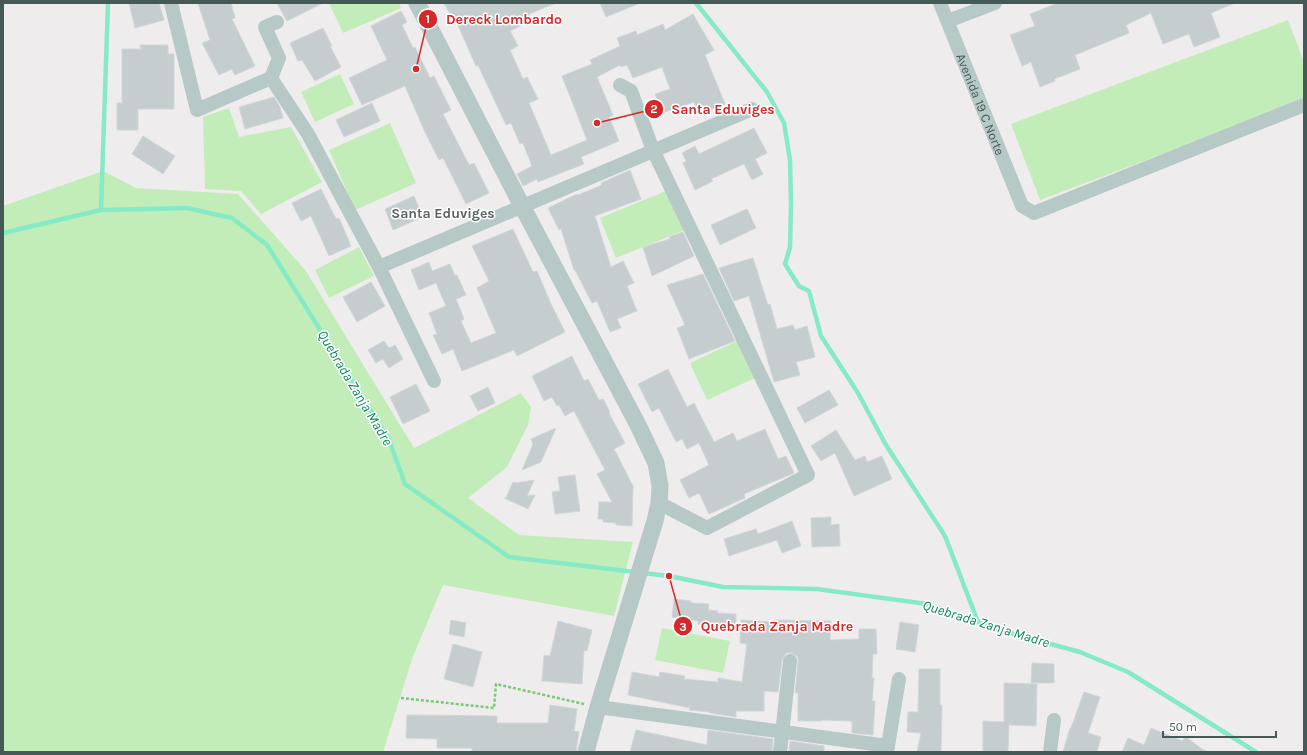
<svg xmlns="http://www.w3.org/2000/svg" width="1307" height="755" font-family="Karla,sans-serif">
  <rect width="100%" height="100%" fill="#efeced"/>
  <!-- green -->
  <g fill="#c2edb9">
    <path d="M329,3H399L401,8L343,33Z"/>
    <path d="M1288,20L1304,62V101L1040,200L1011,124Z"/>
    <path d="M340,74L354,104L315,122L301,92Z"/>
    <path d="M229,108L239,137L291,127L322,182L261,214L241,191L205,189L203,117Z"/>
    <path d="M390,123L416,183L355,210L329,150Z"/>
    <path d="M103,171L136,188L238,194L306,271L414,448L521,393L531,407L528,425L507,467L468,498L519,535L633,542L614,616L443,585L412,659L383,752H3V206Z"/>
    <path d="M671,189L687,229L616,258L600,218Z"/>
    <path d="M359,247L374,276L329,298L315,270Z"/>
    <path d="M737,341L755,378L707,400L690,363Z"/>
    <path d="M662,628L730,641L723,673L655,660Z"/>
  </g>
  <g fill="none" stroke-linecap="round" stroke-linejoin="round">
    <!-- stream -->
    <g stroke="#86eac7" stroke-width="4.5">
      <path d="M696,3L767,92L784,123L790,160L791,203L790,247L785,264L799,286L809,291L821,336L858,393L886,445L945,536L978,622"/>
      <path d="M101,210L108,3"/>
      <path d="M3,233L101,210L187,208L232,218L267,245L389,440L405,484L509,557L635,572"/>
      <path d="M643,573L669,576L723,587L817,589L927,604L1003,631L1080,652L1128,672L1256,752"/>
    </g>
  </g>
  <!-- building -->
  <g fill="#c6cdce" stroke="#d0d7d8">
    <path d="M129,3H159L164,20L135,28Z"/>
    <path d="M198,3H231L235,18L232,19L255,66L235,75L232,69L219,75L202,43L210,40Z"/>
    <path d="M277,3H323L287,21Z"/>
    <path d="M444,3H556L529,14L532,20L510,31L518,46L510,50L523,79L527,77L538,99L529,103L551,155L587,140L562,76L592,64L590,60L620,46L617,38L636,31L637,35L663,24L665,30L693,14L714,50L705,55L725,104L699,114L694,102L662,113L655,94L670,89L662,67L633,78L627,65L621,67L620,65L597,77L613,115L609,117L619,141L581,157L584,164L538,182L537,179L523,186L517,174L532,166L523,143L520,144L511,123L506,125L478,65L476,66L456,21H454Z"/>
    <path d="M600,3H640L606,17Z"/>
    <path d="M1058,3H1235L1211,13L1220,37L1194,47L1189,34L1163,44L1151,13L1126,25L1129,33L1075,55L1080,69L1054,79L1055,81L1040,87L1031,62L1022,66L1010,35L1035,26L1030,14Z"/>
    <path d="M401,11L407,22L402,25L413,48L415,47L430,78L434,76L451,110L443,114L469,165L474,163L489,193L466,204L443,158L439,160L424,130L405,86L362,105L349,78L387,60L371,26Z"/>
    <path d="M323,28L332,46H330L341,67L315,81L302,60L298,61L290,43Z"/>
    <path d="M140,45H168V54H174V109H138V130H117V103H122V49H141Z"/>
    <path d="M274,97L280,107L283,118L245,129L239,107Z"/>
    <path d="M372,103L380,121L344,137L336,120Z"/>
    <path d="M754,128L767,153L755,159L763,174L752,180L744,164L711,179L713,181L695,190L683,163L686,161L682,153L695,146L699,154Z"/>
    <path d="M143,136L175,156L163,174L132,154Z"/>
    <path d="M630,170L641,199L595,216L611,267L623,261L634,283L627,286L637,311L617,319L621,328L610,332L597,301L592,303L575,270H574L561,229L559,230L548,208L577,194L578,195L602,185L601,183Z"/>
    <path d="M321,189L336,219L339,218L351,246L329,256L311,216L301,221L292,203Z"/>
    <path d="M414,196L423,217L393,230L385,209Z"/>
    <path d="M747,209L756,228L720,245L711,225Z"/>
    <path d="M513,229L533,272L537,271L551,304L565,332L517,356L514,350L462,371L453,349L442,354L433,335L437,334L429,313L446,306L436,283L419,290L411,270L429,262L432,271L450,264L455,276L457,275L466,295L456,299L464,319L461,321L471,343L496,333L477,288L489,281L472,246Z"/>
    <path d="M683,232L694,256L652,276L643,247L670,239L669,237Z"/>
    <path d="M753,258L768,305L770,304L777,329L793,325L795,330L807,326L815,357L796,362L800,375L774,382L749,296L734,301L719,268Z"/>
    <path d="M703,274L735,341L689,359L677,328L685,325L667,285Z"/>
    <path d="M371,282L385,306L357,322L343,297Z"/>
    <path d="M384,341L389,348L395,345L403,359L389,368L383,359L376,363L368,350Z"/>
    <path d="M572,356L584,381L588,379L599,400L603,399L610,412L609,413L625,443L614,449L633,486L632,526L616,525V523L603,522V519H598L599,502H612L597,474L605,470L574,411L565,416L559,405L557,406L552,397L544,401L532,376Z"/>
    <path d="M668,369L687,407L694,403L714,442L733,433L737,441L765,429L778,459L786,456L794,473L744,494L745,498L709,514L699,493L689,498L680,480L709,465L699,443L687,449L682,439L676,442L659,408L652,412L638,384Z"/>
    <path d="M416,384L430,411L403,424L390,397Z"/>
    <path d="M488,387L495,403L478,411L470,396Z"/>
    <path d="M829,390L838,405L805,423L797,408Z"/>
    <path d="M556,428L541,462L522,470L533,444L531,439Z"/>
    <path d="M836,430L855,460L865,456L867,462L882,456L892,479L854,496L835,453L821,461L811,446Z"/>
    <path d="M575,475L580,511L555,514L552,492L560,491L558,477Z"/>
    <path d="M534,480L527,496L535,495L528,509L504,498H506L513,482L516,483Z"/>
    <path d="M831,517V525L839,524L840,546L812,547L811,518Z"/>
    <path d="M792,521L801,546L782,553L777,540L729,556L724,539L756,529L758,534Z"/>
    <path d="M674,599L691,601V603L709,604L708,610L718,611L717,613L736,614V627L698,624V621L672,617Z"/>
    <path d="M451,620L466,623L464,637L449,634Z"/>
    <path d="M741,620L774,622V620L831,621L830,640L859,639V629H876L877,654H873L872,678H874L872,701H875L873,735L852,733V721L821,720V721H798V693H795L798,662V657L791,653H786L782,660L778,692L764,691V711H736V717L710,713V712L689,710L690,708L628,695L632,672L659,677L660,672L685,676L684,679L718,682V678L742,682L747,644L740,643Z"/>
    <path d="M558,621L592,630L587,651L584,650L582,684L542,681L544,655L550,656Z"/>
    <path d="M900,622L919,625L915,652L896,649Z"/>
    <path d="M453,644L482,652L473,687L444,679Z"/>
    <path d="M1032,663L1054,664V683H1031Z"/>
    <path d="M919,669H940V705H942L941,752H917L921,733L907,732L908,712H918Z"/>
    <path d="M1004,683L1037,684L1036,726L1009,725L1008,752H983V721L1004,722Z"/>
    <path d="M1084,692L1100,697L1088,733L1101,737L1097,752H1063L1070,728H1071Z"/>
    <path d="M550,705L577,709L574,731L579,732L576,752H472V748H437V739L406,738L407,715L497,716V723H548Z"/>
    <path d="M1151,728L1182,741L1186,737L1202,749L1208,752H1122L1128,738L1144,745Z"/>
    <path d="M636,730L707,745L708,730L773,739L772,752H630Z"/>
    <path d="M790,741L824,746V752H789Z"/>
  </g>
  <g fill="none" stroke-linecap="round" stroke-linejoin="round">
    <!-- path -->
    <path stroke="#76cb72" stroke-width="2.5" stroke-dasharray="3 2" stroke-linecap="butt" d="M401,698L494,708L496,684L584,704"/>
    <!-- minor -->
    <g stroke="#b7c9c7" stroke-width="14">
      <path d="M171,3L197,110L271,78L308,134L379,267L434,381"/>
      <path id="s1" d="M940,3L1022,206L1034,213L1304,105"/>
      <path d="M948,21L995,3"/>
      <path d="M271,78L279,58L265,27L277,22"/>
      <path d="M620,85L631,91L653,150L808,475L707,528L659,503"/>
      <path d="M379,267L752,109"/>
      <path d="M598,707L888,746"/>
      <path d="M780,752L790,661"/>
      <path d="M887,752L899,679"/>
      <path d="M1050,752L1054,720"/>
    </g>
    <!-- tertiary -->
    <path stroke="#b7c9c7" stroke-width="17" d="M417,3L522,206L638,425L656,463L660,486L659,503L655,521L598,707L586,752"/>
  </g>
  <g text-anchor="middle" dominant-baseline="central" stroke-width="3" stroke-linejoin="round" paint-order="stroke">
    <!-- street labels -->
    <g font-size="13" fill="#455957" stroke="#fff">
      <text stroke="none"><textPath href="#s1" startOffset="109">Avenida 19 C Norte</textPath></text>
    </g>
    <!-- neighbourhood labels -->
    <g font-size="14" font-weight="bold" fill="#596161" stroke="#fff">
      <text x="443" y="213">Santa Eduviges</text>
    </g>
    <!-- water labels -->
    <g font-size="14" font-style="italic" fill="#0e865c" stroke="#fff">
      <text transform="translate(355 388) rotate(59)">Quebrada Zanja Madre</text>
      <text transform="translate(986 624) rotate(17)">Quebrada Zanja Madre</text>
    </g>
  </g>
  <!-- callouts -->
  <path fill="none" stroke="#d62828" stroke-width="1.5" d="M416 69L428 19M597 123L654 109M669 576L683 626"/>
  <g fill="#d62828" stroke="#fff" stroke-width="1.5">
    <circle cx="416" cy="69" r="4"/>
    <circle cx="597" cy="123" r="4"/>
    <circle cx="669" cy="576" r="4"/>
    <circle cx="428" cy="19" r="10"/>
    <circle cx="654" cy="109" r="10"/>
    <circle cx="683" cy="626" r="10"/>
  </g>
  <g font-size="12" text-anchor="middle" font-weight="bold" fill="#fff">
    <text x="428" y="23">1</text>
    <text x="654" y="113">2</text>
    <text x="683" y="631">3</text>
  </g>
  <g font-size="14" text-anchor="middle" font-weight="bold" fill="#d62828" stroke="#fff" stroke-width="3" stroke-linejoin="round" paint-order="stroke">
    <text x="504" y="24">Dereck Lombardo</text>
    <text x="723" y="114">Santa Eduviges</text>
    <text x="777" y="631">Quebrada Zanja Madre</text>
  </g>
  <!-- border -->
  <rect width="1307" height="755" fill="none" stroke="#455957" stroke-width="8"/>
  <!-- scale -->
  <path d="M1163 731v6h113v-6" fill="none" stroke="#455957" stroke-width="2"/>
  <text x="1169" y="731" font-size="12" fill="#455957" stroke="#ffffff" stroke-width="3" paint-order="stroke">50 m</text>
</svg>
